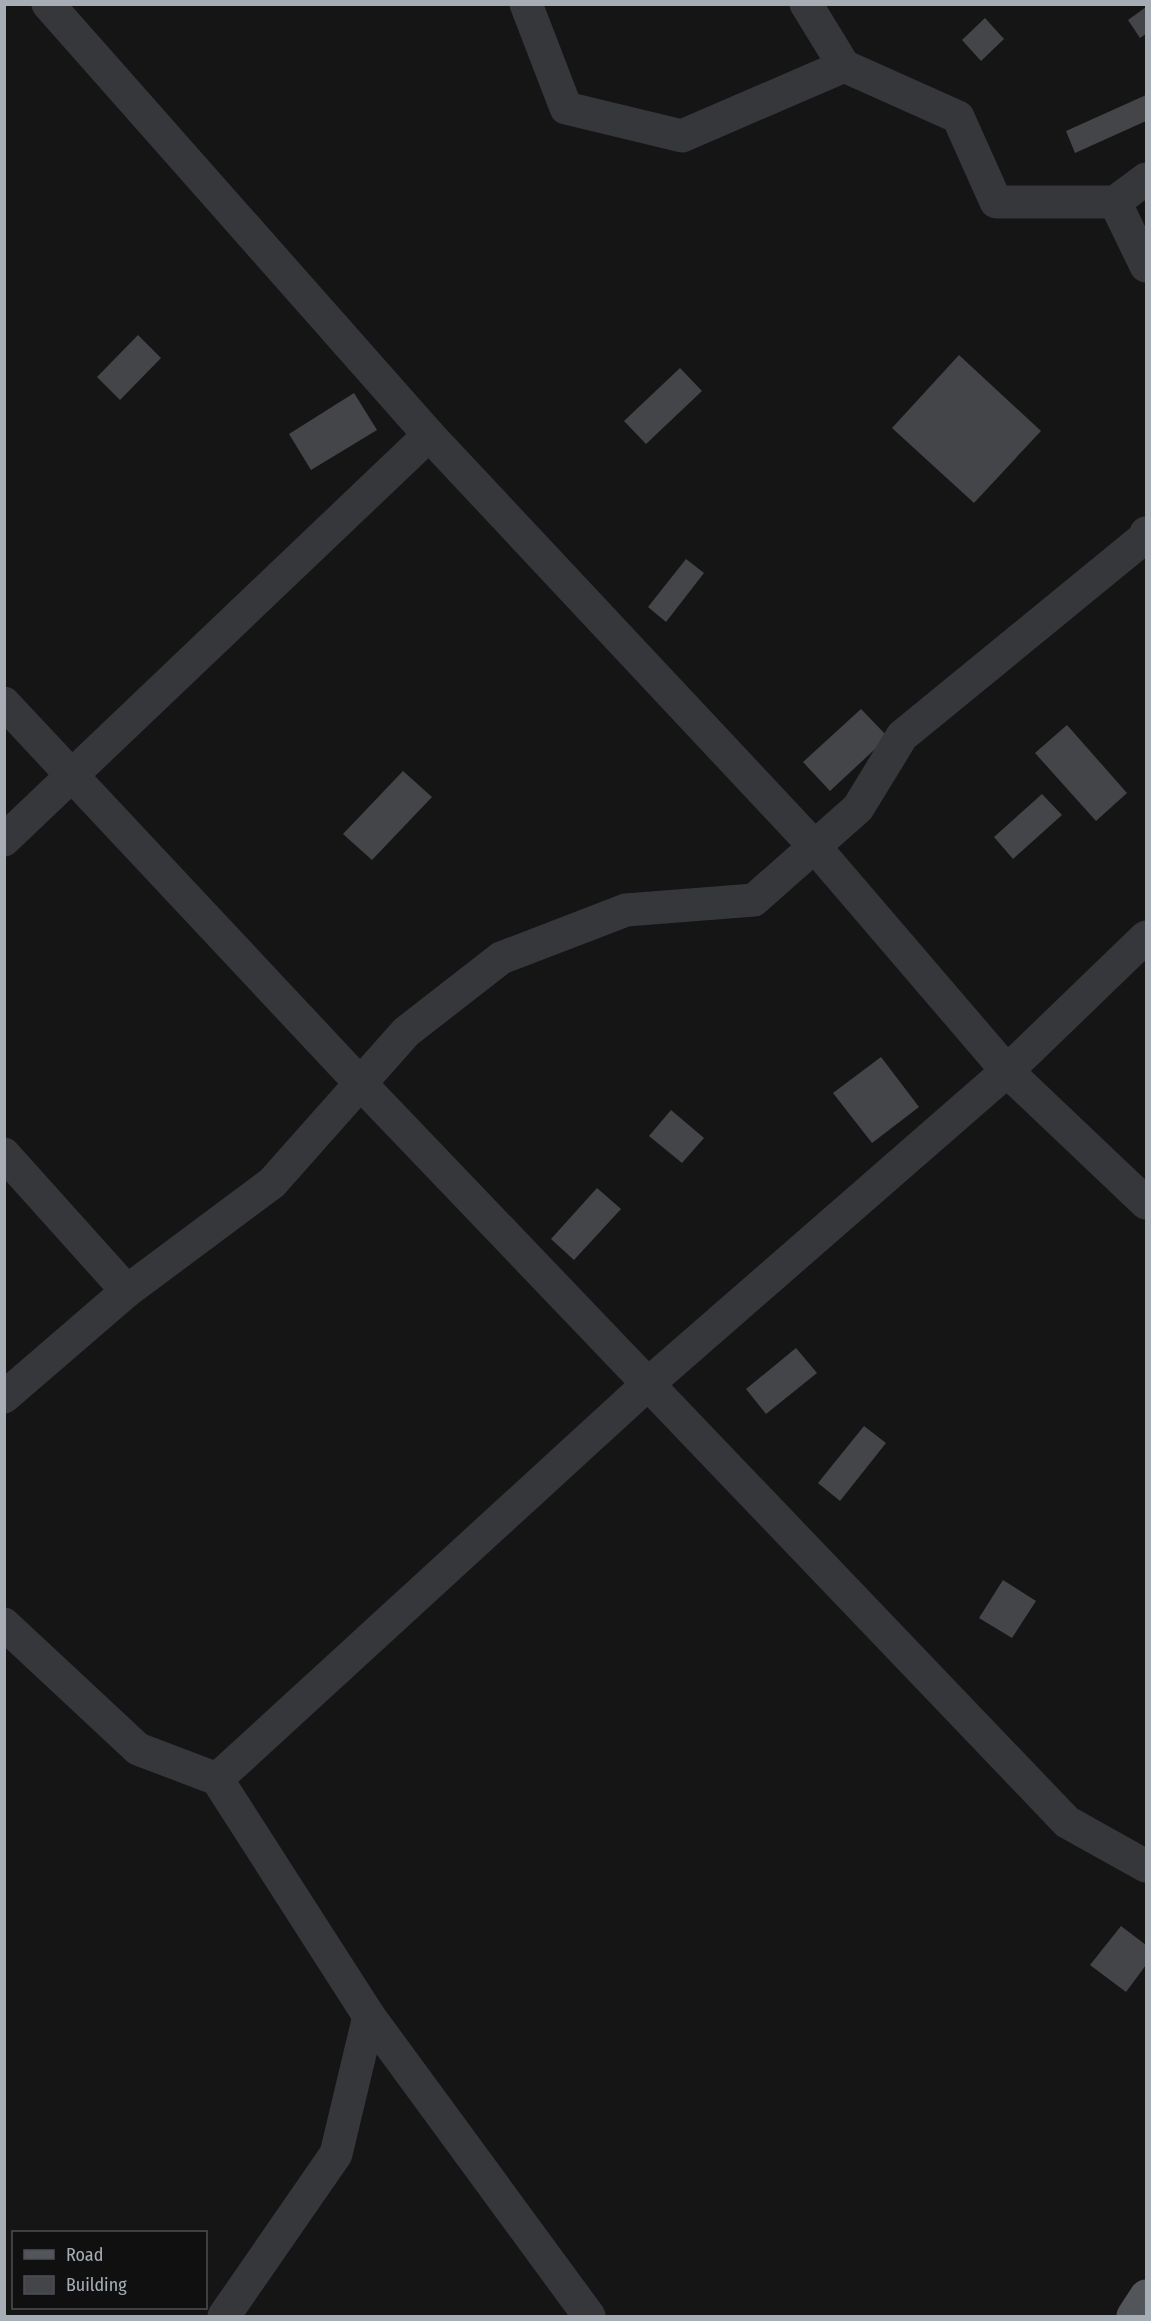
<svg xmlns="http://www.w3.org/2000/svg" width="1151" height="2321" font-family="'Fira Sans Condensed',sans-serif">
  <rect width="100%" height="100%" fill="#151516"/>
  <!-- building -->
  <g fill="#444549">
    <path d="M1146,7V34L1140,38L1128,20Z"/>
    <path d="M985,18L1004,39L981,61L962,40Z"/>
    <path d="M1146,95V121L1075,153L1066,131Z"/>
    <path d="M138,335L161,358L120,400L97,377Z"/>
    <path d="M959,355L1041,431L974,503L892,428Z"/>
    <path d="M680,368L702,391L646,444L624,421Z"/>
    <path d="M354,393L377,430L311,470L289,434Z"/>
    <path d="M686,559L704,573L666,622L648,607Z"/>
    <path d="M861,709L888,737L830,791L803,762Z"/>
    <path d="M1067,725L1127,793L1096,821L1035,753Z"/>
    <path d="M403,771L432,797L372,860L343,834Z"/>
    <path d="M1042,794L1062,815L1013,859L994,837Z"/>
    <path d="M881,1057L919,1107L872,1143L833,1093Z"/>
    <path d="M671,1110L704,1138L682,1163L649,1136Z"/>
    <path d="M597,1188L621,1209L574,1260L551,1239Z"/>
    <path d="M796,1348L817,1373L766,1414L746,1389Z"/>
    <path d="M864,1426L886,1443L840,1501L818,1483Z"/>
    <path d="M1003,1580L1036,1601L1012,1638L979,1618Z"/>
    <path d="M1121,1926L1146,1945V1965L1126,1992L1090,1965Z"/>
  </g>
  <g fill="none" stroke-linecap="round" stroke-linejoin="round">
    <!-- minor -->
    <g stroke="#36373b" stroke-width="33">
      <path d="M48,4L429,435L815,847L1007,1071L1146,1203"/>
      <path d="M526,4L566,108L682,136L844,66"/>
      <path d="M806,4L844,66L958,117L996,202H1115"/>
      <path d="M1146,179L1115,202L1146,266"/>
      <path d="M4,703L361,1084L1067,1822L1146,1866"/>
      <path d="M4,840L429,435"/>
      <path d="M4,1154L127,1291"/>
      <path d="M4,1397L127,1291L272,1183L406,1032L501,958L626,910L754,900L858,808L902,736L1144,538L1146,533"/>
      <path d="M4,1624L138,1749L217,1779L369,2016L589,2316"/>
      <path d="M217,1779L648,1384L1007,1071L1146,937"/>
      <path d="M224,2316L336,2154L369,2016"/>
    </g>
    <!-- major -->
    <path stroke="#52555a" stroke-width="33" d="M1133,2316L1146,2296"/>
  </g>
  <!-- border -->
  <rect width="1151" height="2321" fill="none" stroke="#a7adb5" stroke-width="12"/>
  <!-- legend -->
  <rect x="12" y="2231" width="195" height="78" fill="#101011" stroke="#4c4f53" stroke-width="1.5"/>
  <rect x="24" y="2250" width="30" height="9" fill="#52555a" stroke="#4c4f53" stroke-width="1.5"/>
  <text x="66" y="2261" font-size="18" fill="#a7adb5">Road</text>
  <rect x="24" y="2276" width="30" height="18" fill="#444549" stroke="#4c4f53" stroke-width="1.5"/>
  <text x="66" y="2291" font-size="18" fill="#a7adb5">Building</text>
</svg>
